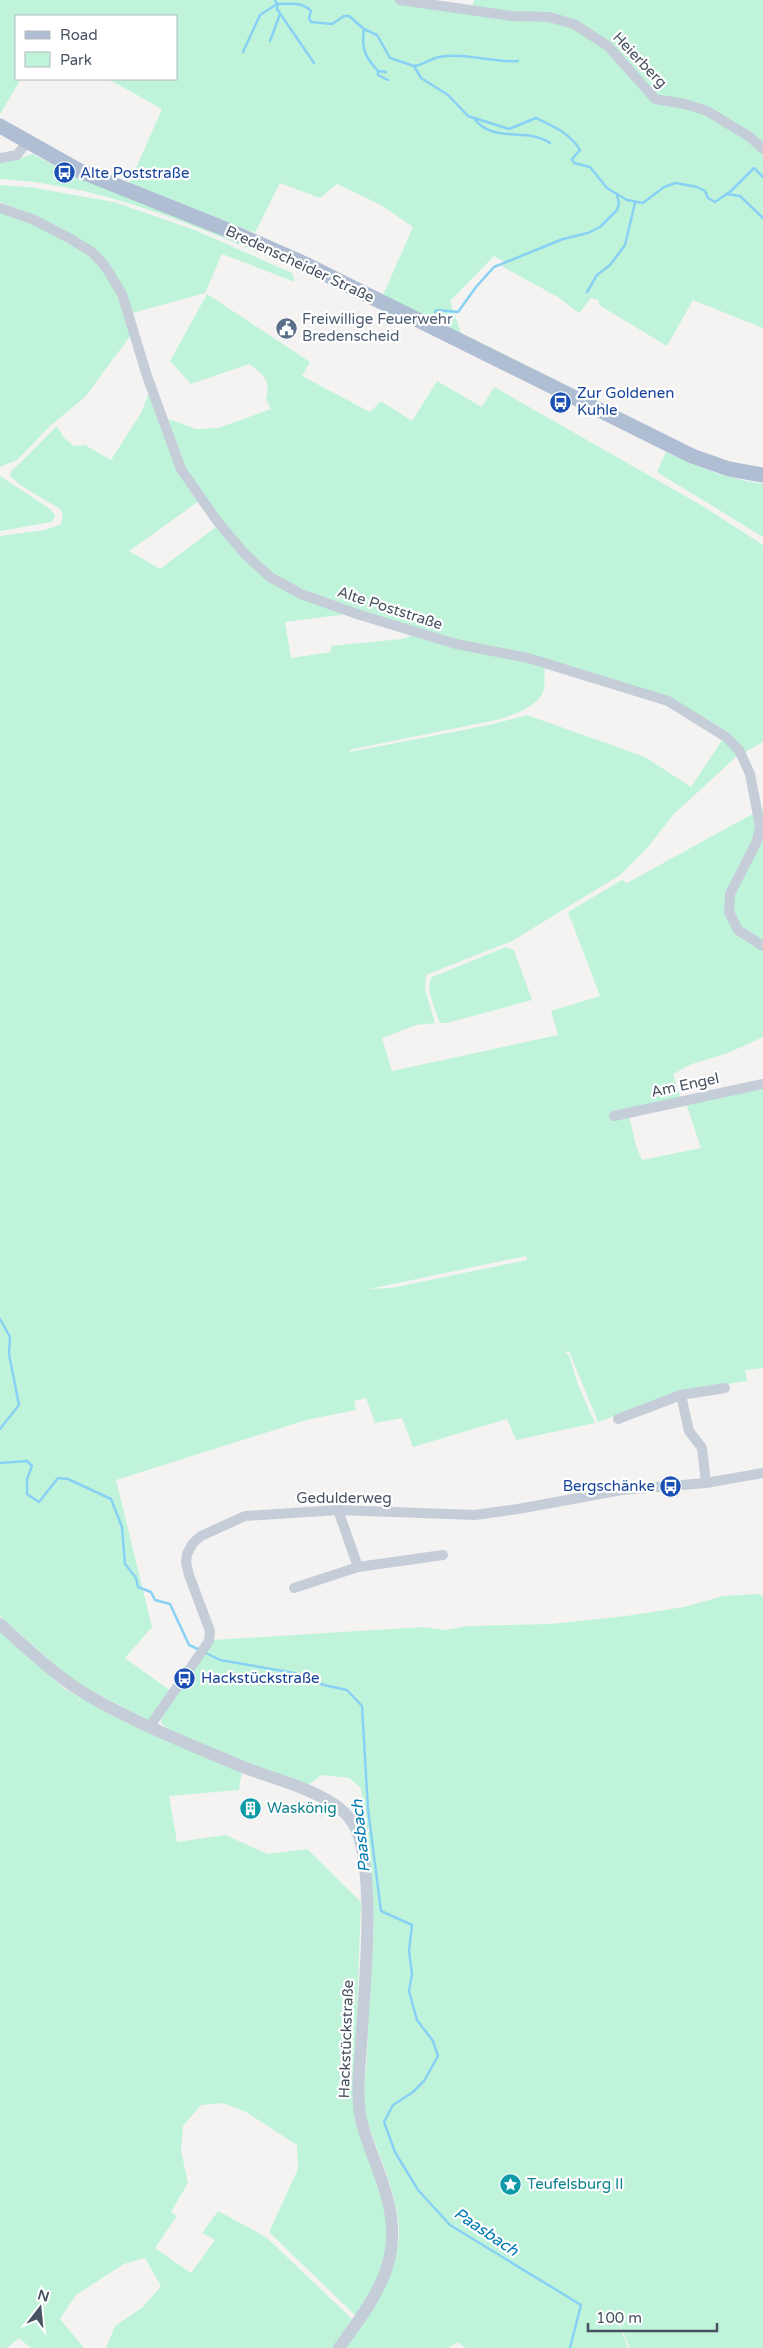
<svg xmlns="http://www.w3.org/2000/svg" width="763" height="2348" font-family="'Varela Round',sans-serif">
  <rect width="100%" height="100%" fill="#f5f3f2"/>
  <!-- green -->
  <g fill="#bff4da" fill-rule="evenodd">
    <path d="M0,0H396L469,12L561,20L602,42L615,54L609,45L588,30L561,17L512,15L472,9L474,0H763V148C749,134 717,109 696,108L751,138L763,151V328L693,300L667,346L599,305V300L591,298L579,313L558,297L505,268L501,266L506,263L494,256L450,301L461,333L383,295L413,227L381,205L337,184L320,198L280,183L255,233L129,184L162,109L108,79H176V16H16V79H21L0,114Z"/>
    <path d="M33,154L66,172L280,259L278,261C189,223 98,184 0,179V161L15,160Z"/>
    <path d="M0,185L29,187L114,202L195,230L292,273L295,282L222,254L205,293L133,313L125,291L112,271L26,212L0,202Z"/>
    <path d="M0,209L47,228L96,260L117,289L131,335L85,397L50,426L17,460L0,467Z"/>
    <path d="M207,294L310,362L302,376L370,412L381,401L412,421L437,381L482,407L494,387L701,505L763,545V742L745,752L718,726L684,706L470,645L316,597L262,567L230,531L187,474L170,431L169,419L196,429L218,428L271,409L266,399C271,380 264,375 249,364L191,384L170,361Z"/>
    <path d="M150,390L199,501L129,551L160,569L216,527L258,573L348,614L285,622L291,658L331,652V646L401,639L419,634L539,664L545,669C544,675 545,683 544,689C539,707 511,716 496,720L349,750L350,752L489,725L527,715L645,757L691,787L723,739L738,755L673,815L648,847L620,875L512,941L426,975L425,989L435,1023L416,1025L382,1038L392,1071L558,1035L551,1011L600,996L568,912L622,880L627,883L756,812L757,825L727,915L763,949V1037L728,1053L692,1064L673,1074L681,1100L629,1116L636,1146L642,1160L701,1148L686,1103L763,1086V1368L745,1370L747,1381L681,1391L615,1418L614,1416L598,1422L569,1351L565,1352L569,1355L578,1385L595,1423L516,1440L507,1419L413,1447L402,1418L375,1423L366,1398L354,1401L356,1410L306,1420L116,1480L152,1627L125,1658L171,1691L149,1721L73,1681L0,1616V536L45,530L61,524L63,514L60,509L20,485L10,476L11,471C27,457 41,441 57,426L64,438L74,446L85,445L111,460L141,413ZM526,1256L527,1260L391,1288L369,1289Z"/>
    <path d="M666,452C700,468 725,478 763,484V537L657,472Z"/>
    <path d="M0,476L50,509L55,515L52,522L0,531Z"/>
    <path d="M763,807V944C708,909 741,897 753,853C757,839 756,820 763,807Z"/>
    <path d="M506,947L514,950L532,1000L447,1023H440C436,1011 424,987 432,977Z"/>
    <path d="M757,1594L763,1596V2348H630L613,2309L628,2348H466L458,2342L448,2348H345C367,2313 398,2276 399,2232C399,2216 394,2199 390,2184C383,2161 372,2139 366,2116C360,2087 370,2061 367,2032L374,1926L367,1855L362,1832H369V1829L364,1828L361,1788L349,1778L322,1775L305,1787L169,1730L161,1723V1715L197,1667L213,1640L423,1627L446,1630L469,1626L551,1624L626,1616L684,1607L723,1596Z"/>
    <path d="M0,1632L66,1690L80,1697L78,1703L82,1695L242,1771L239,1790L169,1796L177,1842L225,1835L268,1854L307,1849L361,1902L354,2093L389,2218L386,2261L357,2317L269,2232L298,2169L297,2145L246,2112L222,2103L201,2105L183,2126L181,2150L188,2183L171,2212L177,2216L155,2248L191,2273L215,2240L202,2233L218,2211L266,2237L351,2318L352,2322L334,2348H106L115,2326L143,2307L161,2286L145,2258L124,2264L76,2295L60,2319L84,2348H31L19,2338L7,2348H0Z"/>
  </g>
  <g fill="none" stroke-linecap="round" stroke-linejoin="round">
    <!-- stream -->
    <g stroke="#89d1f4" stroke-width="2.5">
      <path d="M275,0L277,4C291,4 301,1 311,11L309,18L311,22L332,24L344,16H349L364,29L377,35L390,58L414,66L421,78L448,95L468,116L509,129L536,118C553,126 571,134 580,150L572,159L574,163L590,167L607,188L627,200L643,203L664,187L676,183L697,187L705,191L708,198L715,202L731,191L754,168L763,177"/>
      <path d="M364,29C361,49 365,57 378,71L386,72"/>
      <path d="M270,41L280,14"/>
      <path d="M243,52L260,15L277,4V9L314,63"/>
      <path d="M414,66C423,65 430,59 439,57C466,52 492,63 518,61"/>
      <path d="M378,71V75L388,80"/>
      <path d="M474,118C491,144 528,127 550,143"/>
      <path d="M726,194L740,196L763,218"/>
      <path d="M587,292L597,275L610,265L625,245L635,203"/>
      <path d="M435,312L437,310L458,312L476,287L494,267L563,239L588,233L600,227L617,210L619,204L617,194"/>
      <path d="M0,1319L10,1337L9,1354L19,1405L0,1429"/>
      <path d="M0,1463L27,1461L32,1466L27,1479V1494L39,1502L58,1478L68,1479L111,1499L122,1527L125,1564L136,1578L138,1587L151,1592L155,1600L170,1604L189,1645L200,1650"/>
      <path d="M204,1652L220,1660L294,1673L324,1685L347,1690L362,1706L368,1809L381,1911L412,1925L409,1951L412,1974L409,1991L417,2020L433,2041L438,2056L424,2081L413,2092L393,2105L384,2122L395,2152L418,2190L450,2225L581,2305L570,2348"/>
    </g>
    <!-- minor -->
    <g stroke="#c5cdd8" stroke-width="10">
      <path d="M400,0L512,16L549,17L574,24L608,46L655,99L685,104L707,111L750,137L763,149"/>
      <path d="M0,158L17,155L27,142"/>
      <path d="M0,208L32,219L69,238L92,252L105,266L122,294L147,376L181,469L217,521L244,553L270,577L301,594L360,615L456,644L528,658L668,701L726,737L739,750L750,774L760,826L757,841L730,894L729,912L738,930L763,946"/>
      <path d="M614,1116L763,1084"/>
      <path d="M681,1395L689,1431L702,1448L706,1483"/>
      <path d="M618,1419L681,1395L725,1388"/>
      <path d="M338,1510L358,1567"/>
      <path d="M294,1588L358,1567L443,1555"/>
      <path d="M150,1726L209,1641L210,1631L189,1575L186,1563L187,1554L193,1543L201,1536L245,1516L338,1510L475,1515L518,1509L622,1490L706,1483L763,1473"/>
    </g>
    <!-- tertiary -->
    <path stroke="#c5cdd8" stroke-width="12" d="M0,1624C24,1646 47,1668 73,1686C122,1718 184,1742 238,1765C267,1777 300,1784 327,1800C345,1809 357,1825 361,1844C374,1902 364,1986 361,2046C360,2065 357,2084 359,2103C360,2130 374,2156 382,2181C408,2254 381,2290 339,2348"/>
    <!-- primary -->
    <path stroke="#b0bed3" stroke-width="15" d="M0,126L80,171L230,231L303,263L692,456L729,469L763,475"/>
  </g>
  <!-- icons -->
  <defs>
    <symbol id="bus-disc" viewBox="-11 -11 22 22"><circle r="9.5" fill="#1a4fb4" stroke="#fff"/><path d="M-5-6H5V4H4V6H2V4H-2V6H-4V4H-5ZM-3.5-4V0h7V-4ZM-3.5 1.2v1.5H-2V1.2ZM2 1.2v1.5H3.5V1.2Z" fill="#fff"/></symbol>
    <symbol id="civic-disc" viewBox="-11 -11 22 22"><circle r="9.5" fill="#5c6f8a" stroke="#fff"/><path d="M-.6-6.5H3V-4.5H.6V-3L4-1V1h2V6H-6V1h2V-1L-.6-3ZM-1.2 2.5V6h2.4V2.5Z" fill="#fff"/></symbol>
    <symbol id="building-disc" viewBox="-11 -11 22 22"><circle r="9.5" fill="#0f9aa8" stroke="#fff"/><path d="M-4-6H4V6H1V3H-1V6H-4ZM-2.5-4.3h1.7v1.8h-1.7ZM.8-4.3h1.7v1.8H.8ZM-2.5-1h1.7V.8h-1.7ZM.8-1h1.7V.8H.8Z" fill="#fff"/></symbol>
    <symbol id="sight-disc" viewBox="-11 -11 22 22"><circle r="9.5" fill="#0f9aa8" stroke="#fff"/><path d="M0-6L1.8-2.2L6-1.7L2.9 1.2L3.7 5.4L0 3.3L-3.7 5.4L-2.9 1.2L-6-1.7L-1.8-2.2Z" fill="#fff"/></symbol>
  </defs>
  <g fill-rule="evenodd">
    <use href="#bus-disc" x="52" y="160" width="25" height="25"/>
    <use href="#civic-disc" x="274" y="316" width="25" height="25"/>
    <use href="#bus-disc" x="548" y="390" width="25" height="25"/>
    <use href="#bus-disc" x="658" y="1474" width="25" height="25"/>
    <use href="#bus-disc" x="172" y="1666" width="25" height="25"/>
    <use href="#building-disc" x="238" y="1796" width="25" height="25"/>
    <use href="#sight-disc" x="498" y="2172" width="25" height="25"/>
  </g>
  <g text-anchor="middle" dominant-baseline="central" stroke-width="4.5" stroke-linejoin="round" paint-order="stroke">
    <!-- street labels -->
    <g font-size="15" fill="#485362" stroke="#fff">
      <text transform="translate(640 60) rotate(46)">Heierberg</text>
      <text transform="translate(300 264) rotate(25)">Bredenscheider Straße</text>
      <text transform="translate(390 608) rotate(18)">Alte Poststraße</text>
      <text transform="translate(685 1085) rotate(-12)">Am Engel</text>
      <text x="344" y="1498">Gedulderweg</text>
      <text transform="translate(346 2039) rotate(-88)">Hackstückstraße</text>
    </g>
    <!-- transit labels -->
    <g font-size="15" fill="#164399" stroke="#fff" text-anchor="start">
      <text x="80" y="173">Alte Poststraße</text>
      <text x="577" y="393">Zur Goldenen<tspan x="577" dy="17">Kuhle</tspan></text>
      <text x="655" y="1486" text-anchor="end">Bergschänke</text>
      <text x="201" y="1678">Hackstückstraße</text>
    </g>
    <!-- service labels -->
    <g font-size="15" fill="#4e5e75" stroke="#fff" text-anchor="start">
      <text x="302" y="319">Freiwillige Feuerwehr<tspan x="302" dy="17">Bredenscheid</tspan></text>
    </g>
    <!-- culture labels -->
    <g font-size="15" fill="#0d838f" stroke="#fff" text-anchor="start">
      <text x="267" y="1808">Waskönig</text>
      <text x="527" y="2184">Teufelsburg II</text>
    </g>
    <!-- water labels -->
    <g font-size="16" font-style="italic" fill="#017ab4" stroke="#fff">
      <text transform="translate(361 1836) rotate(-96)">Paasbach</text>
      <text transform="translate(486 2232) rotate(34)">Paasbach</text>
    </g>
  </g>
  <!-- legend -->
  <rect x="15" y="15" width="162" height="65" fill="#ffffff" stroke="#b6bac0"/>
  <rect x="25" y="31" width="25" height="8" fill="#b0bed3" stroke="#b6bac0"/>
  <text x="60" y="40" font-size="15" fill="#485362">Road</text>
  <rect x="25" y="52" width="25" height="15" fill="#bff4da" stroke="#b6bac0"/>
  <text x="60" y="65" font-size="15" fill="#485362">Park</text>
  <!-- north arrow -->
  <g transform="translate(40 2308) rotate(16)" stroke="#ffffff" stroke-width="4" paint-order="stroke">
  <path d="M0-4L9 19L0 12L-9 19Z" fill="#485362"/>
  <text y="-8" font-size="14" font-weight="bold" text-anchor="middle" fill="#485362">N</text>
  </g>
  <!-- scale -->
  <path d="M588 2323v8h129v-8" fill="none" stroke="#485362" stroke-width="2.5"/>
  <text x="596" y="2323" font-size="15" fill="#485362" stroke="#ffffff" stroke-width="4" paint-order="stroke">100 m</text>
</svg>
